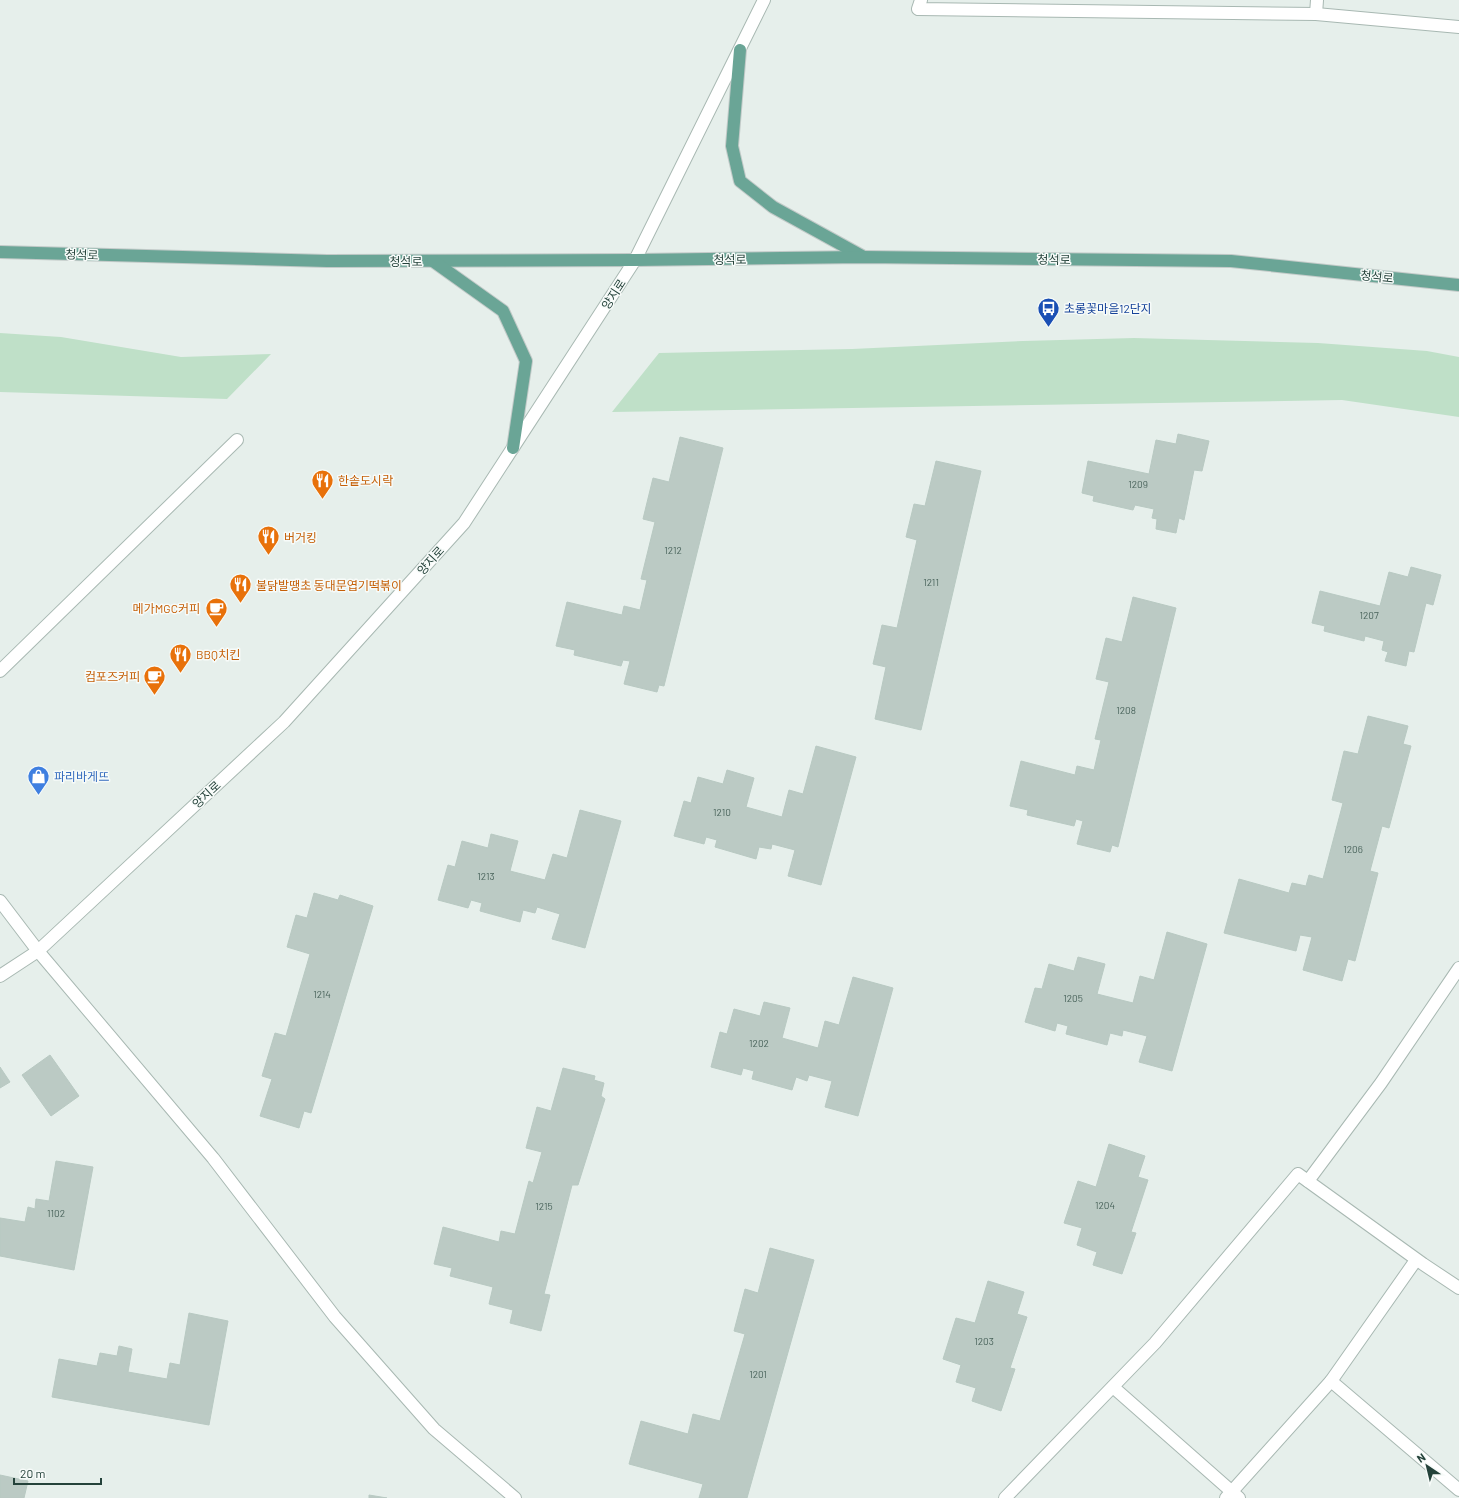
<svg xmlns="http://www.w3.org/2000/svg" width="1459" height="1498" font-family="Barlow,'Noto Sans KR',sans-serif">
  <rect width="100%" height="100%" fill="#e6efeb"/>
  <!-- green -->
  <g fill="#bfe0c8">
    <path d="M0,333L61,337L181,357L271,354L227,399L0,392Z"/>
    <path d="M1134,338L1318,343L1427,351L1459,357V417L1342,400L612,412L659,353L852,349L1023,341Z"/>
  </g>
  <!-- building -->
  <g fill="#bbcac4" stroke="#b8c9c2">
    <path d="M1178,434L1209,441L1202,471L1194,470L1184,520L1179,518L1176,533L1156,529L1157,519L1152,518L1154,509L1135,505L1133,510L1093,501L1094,496L1082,493L1088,461L1149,474L1156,440L1176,444Z"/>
    <path d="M680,437L723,448L664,686L659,685L657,692L624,684L630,661L623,660L621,666L574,655L575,650L556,646L567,602L622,615L624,606L640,610L647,580L641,579L655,522L643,519L653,478L669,482Z"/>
    <path d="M936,461L981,471L921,730L875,719L886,667L873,664L882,625L897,628L917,540L906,537L914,504L925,506Z"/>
    <path d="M1411,567L1441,575L1433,605L1426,603L1414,652L1409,651L1406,666L1385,661L1388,652L1382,650L1384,641L1365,636L1364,641L1324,631L1325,626L1312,623L1320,591L1380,606L1389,572L1408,577Z"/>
    <path d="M1133,597L1176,608L1118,847L1112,845L1110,852L1077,844L1083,821L1076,819L1074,826L1027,815L1028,810L1010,806L1021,761L1075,775L1077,766L1094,770L1101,740L1095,739L1109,682L1096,679L1106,638L1122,642Z"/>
    <path d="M1368,716L1408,726L1403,744L1411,746L1389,828L1382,826L1370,871L1378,873L1355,961L1348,959L1342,981L1303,970L1312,937L1300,935L1296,951L1224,933L1239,879L1289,893L1292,883L1306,886L1309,875L1323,879L1343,803L1332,800L1344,751L1358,754Z"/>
    <path d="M816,746L856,757L821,885L788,876L795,850L772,844L771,849L759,847L756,859L715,847L717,840L706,837L704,844L674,836L684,801L691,803L698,777L723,784L727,770L754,778L746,807L782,817L789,790L803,794Z"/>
    <path d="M580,810L621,821L585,948L552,939L560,914L537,907L535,913L523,910L520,922L480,911L482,903L471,900L468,908L438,900L448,865L455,867L462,841L488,848L491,834L518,841L510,871L545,880L553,854L567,858Z"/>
    <path d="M314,893L338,900L340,895L373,906L311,1113L304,1111L299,1128L260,1116L272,1079L262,1076L275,1033L286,1036L310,954L287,947L296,915L307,918Z"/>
    <path d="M1167,932L1207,944L1172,1071L1139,1062L1147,1036L1123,1030L1122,1036L1110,1033L1107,1045L1066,1034L1068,1026L1057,1023L1055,1031L1025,1022L1035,988L1042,989L1049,964L1074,971L1078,957L1105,964L1097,994L1133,1003L1140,976L1154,980Z"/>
    <path d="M853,977L893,988L858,1116L825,1107L832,1081L809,1075L807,1081L796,1077L792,1090L752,1079L754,1071L743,1068L741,1075L711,1067L720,1032L727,1034L734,1009L760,1016L764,1002L790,1008L782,1038L818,1048L825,1021L839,1025Z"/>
    <path d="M50,1055L79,1096L51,1116L22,1075Z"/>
    <path d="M0,1067L10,1082L0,1088Z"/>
    <path d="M563,1068L595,1076L594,1080L604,1083L601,1096L605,1099L578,1185H572L544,1294L550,1295L541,1331L510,1323L513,1310L489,1304L493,1287L450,1276L452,1268L434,1264L443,1227L499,1242L501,1231L515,1234L529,1181L533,1183L542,1152L526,1148L537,1107L551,1111Z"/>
    <path d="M1109,1144L1145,1156L1138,1177L1148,1180L1131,1232L1136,1233L1122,1274L1093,1265L1097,1252L1077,1245L1082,1228L1064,1223L1078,1181L1096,1187Z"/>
    <path d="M56,1161L93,1167L74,1270L0,1256V1218L25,1222L28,1207L35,1209L36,1199L49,1201Z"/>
    <path d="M770,1248L814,1260L747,1498H699L703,1484L629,1464L641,1421L688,1434L693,1414L720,1421L745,1334L734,1331L745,1289L758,1293Z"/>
    <path d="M988,1281L1024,1292L1017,1314L1027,1317L1010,1368L1015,1369L1001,1411L972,1401L976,1388L956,1382L961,1365L943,1359L956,1318L975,1323Z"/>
    <path d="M189,1313L228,1321L209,1425L52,1397L59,1359L97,1366L100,1353L117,1356L119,1346L132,1349L128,1372L167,1379L170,1363L180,1365Z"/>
    <path d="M0,1475L28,1481L24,1498H0Z"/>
    <path d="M369,1495L387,1498H369Z"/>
  </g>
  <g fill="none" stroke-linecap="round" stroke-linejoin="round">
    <defs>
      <g id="minor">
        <path d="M921,0L918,9L1316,14L1459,27"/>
        <path d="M1316,14L1317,0"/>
        <path d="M0,671L237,440"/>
        <path d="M0,901L38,951L213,1158L335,1317L434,1429L515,1498"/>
        <path d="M0,976L38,951L284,722L464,523L635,260L764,0"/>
        <path d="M1308,1181L1381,1083L1459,968"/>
        <path d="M1331,1381L1459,1490"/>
        <path d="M1113,1387L1239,1498"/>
        <path d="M1005,1498L1155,1343L1298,1174L1423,1264L1459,1288"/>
        <path d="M1226,1498L1331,1381L1416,1260"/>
      </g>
      <g id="major">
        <path d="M740,50L732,146L740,181L773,207L862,256"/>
        <path d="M0,252L327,261L635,260L863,257L1231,261L1459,285"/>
        <path d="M433,261L503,311L526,361L513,448"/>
      </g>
    </defs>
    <!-- minor casing -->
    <use href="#minor" stroke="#a8b8b2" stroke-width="14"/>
    <!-- major casing -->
    <use href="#major" stroke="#c2cac8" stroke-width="14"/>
    <!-- minor -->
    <use href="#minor" stroke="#fff" stroke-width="12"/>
    <!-- major -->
    <use href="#major" stroke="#6aa596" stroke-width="12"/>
  </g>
  <!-- icons -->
  <defs>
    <symbol id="bus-pin" viewBox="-11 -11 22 30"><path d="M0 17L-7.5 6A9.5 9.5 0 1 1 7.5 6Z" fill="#1a4fb4" stroke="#f7fbf9"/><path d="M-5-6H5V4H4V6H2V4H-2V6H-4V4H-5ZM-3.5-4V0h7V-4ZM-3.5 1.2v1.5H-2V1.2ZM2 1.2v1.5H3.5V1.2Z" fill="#fff"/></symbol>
    <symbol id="restaurant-pin" viewBox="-11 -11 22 30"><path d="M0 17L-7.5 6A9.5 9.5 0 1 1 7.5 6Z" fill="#e8710a" stroke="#f7fbf9"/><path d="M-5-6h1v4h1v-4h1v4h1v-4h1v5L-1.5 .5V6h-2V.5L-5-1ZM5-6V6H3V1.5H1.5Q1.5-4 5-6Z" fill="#fff"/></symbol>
    <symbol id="cafe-pin" viewBox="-11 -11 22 30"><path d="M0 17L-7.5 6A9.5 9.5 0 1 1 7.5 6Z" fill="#e8710a" stroke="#f7fbf9"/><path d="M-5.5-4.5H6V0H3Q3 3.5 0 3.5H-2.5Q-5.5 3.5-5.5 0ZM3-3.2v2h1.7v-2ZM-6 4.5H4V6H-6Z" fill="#fff"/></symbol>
    <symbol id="shop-pin" viewBox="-11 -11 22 30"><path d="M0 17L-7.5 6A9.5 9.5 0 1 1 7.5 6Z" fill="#3f7fe0" stroke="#f7fbf9"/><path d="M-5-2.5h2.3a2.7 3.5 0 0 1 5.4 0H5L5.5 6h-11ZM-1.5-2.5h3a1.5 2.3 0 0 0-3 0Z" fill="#fff"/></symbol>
  </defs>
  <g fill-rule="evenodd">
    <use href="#bus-pin" x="1036" y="296" width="25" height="34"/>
    <use href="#restaurant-pin" x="310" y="468" width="25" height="34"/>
    <use href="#restaurant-pin" x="256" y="524" width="25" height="34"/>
    <use href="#restaurant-pin" x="228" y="572" width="25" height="34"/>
    <use href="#cafe-pin" x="204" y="596" width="25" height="34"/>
    <use href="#restaurant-pin" x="168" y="642" width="25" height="34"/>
    <use href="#cafe-pin" x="142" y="664" width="25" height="34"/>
    <use href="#shop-pin" x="26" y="764" width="25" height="34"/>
  </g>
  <g text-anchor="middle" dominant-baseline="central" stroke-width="3" stroke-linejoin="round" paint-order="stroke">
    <!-- number labels -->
    <g font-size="10" fill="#4a645c">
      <text x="1138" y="484">1209</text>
      <text x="673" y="550">1212</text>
      <text x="931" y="582">1211</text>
      <text x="1369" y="615">1207</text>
      <text x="1126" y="710">1208</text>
      <text x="722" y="812">1210</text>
      <text x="1353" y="849">1206</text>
      <text x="486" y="876">1213</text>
      <text x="322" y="994">1214</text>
      <text x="1073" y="998">1205</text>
      <text x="759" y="1043">1202</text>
      <text x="1105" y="1205">1204</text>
      <text x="544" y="1206">1215</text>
      <text x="56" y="1213">1102</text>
      <text x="984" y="1341">1203</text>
      <text x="758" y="1374">1201</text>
    </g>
    <!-- street labels -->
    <g font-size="12" fill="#24423a" stroke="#f7fbf9">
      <text transform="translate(82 254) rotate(2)">청석로</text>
      <text transform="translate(730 259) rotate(-1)">청석로</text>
      <text transform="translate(1054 259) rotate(1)">청석로</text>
      <text x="406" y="261">청석로</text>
      <text transform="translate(1377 276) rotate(6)">청석로</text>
      <text transform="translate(613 294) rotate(-57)">양지로</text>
      <text transform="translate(430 560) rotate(-48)">양지로</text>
      <text transform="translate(206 794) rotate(-43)">양지로</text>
    </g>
    <!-- transit labels -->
    <g font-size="12" fill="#164399" stroke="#f7fbf9" text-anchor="start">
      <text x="1064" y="308">초롱꽃마을12단지</text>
    </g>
    <!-- food labels -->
    <g font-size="12" fill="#c56008" stroke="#f7fbf9" text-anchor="start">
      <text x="338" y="480">한솥도시락</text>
      <text x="284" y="537">버거킹</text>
      <text x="256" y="585">불닭발땡초 동대문엽기떡볶이</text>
      <text x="200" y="608" text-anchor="end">메가MGC커피</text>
      <text x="196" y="654">BBQ치킨</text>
      <text x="140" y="676" text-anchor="end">컴포즈커피</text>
    </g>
    <!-- shop labels -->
    <g font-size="12" fill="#366cbe" stroke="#f7fbf9" text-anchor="start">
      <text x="54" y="776">파리바게뜨</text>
    </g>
  </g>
  <!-- north arrow -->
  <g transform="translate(1427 1466) rotate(325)" stroke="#f7fbf9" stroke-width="3" paint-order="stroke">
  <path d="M0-3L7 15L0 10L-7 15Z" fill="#24423a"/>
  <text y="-6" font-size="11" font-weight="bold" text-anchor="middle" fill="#24423a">N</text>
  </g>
  <!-- scale -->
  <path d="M14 1478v6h87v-6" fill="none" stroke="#24423a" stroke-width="2"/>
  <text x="20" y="1478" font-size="12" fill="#24423a" stroke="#f7fbf9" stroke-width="3" paint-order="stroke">20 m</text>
</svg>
